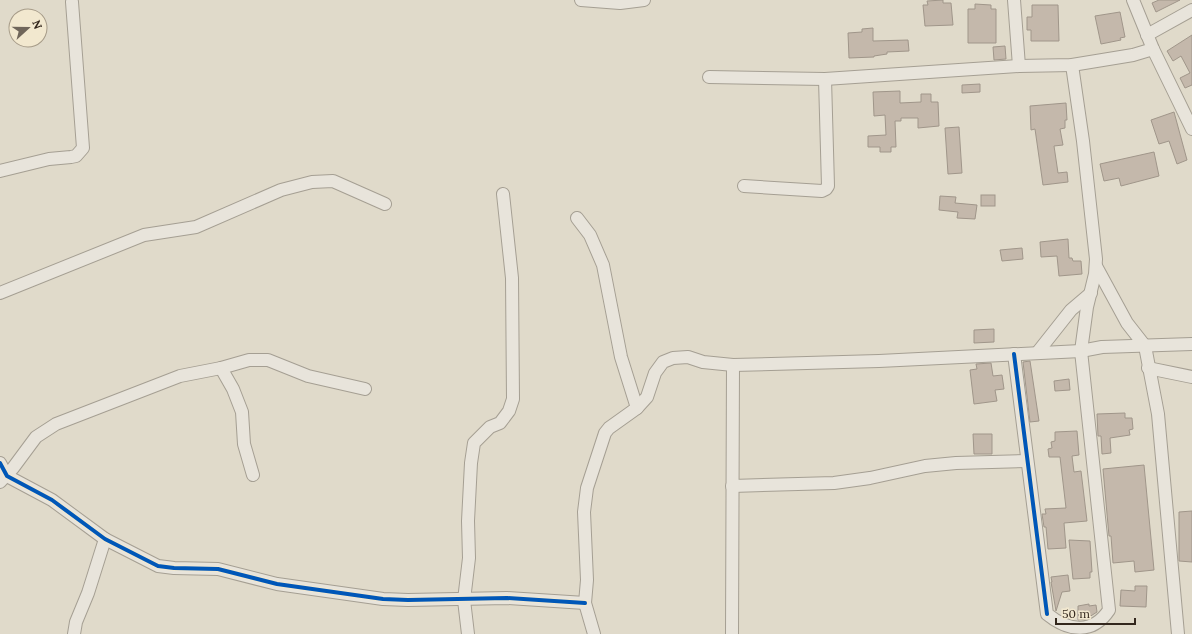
<svg xmlns="http://www.w3.org/2000/svg" width="1192" height="634" font-family="Lora,serif">
  <rect width="100%" height="100%" fill="#e0daca"/>
  <!-- building -->
  <g fill="#c4b8ab" stroke="#a0968a">
    <path d="M943,0V3H951L953,25L925,26L923,5H928L927,1Z"/>
    <path d="M1159,0H1180L1156,12L1152,3Z"/>
    <path d="M975,4L991,5V9H996V43H968V9H975Z"/>
    <path d="M1032,5H1058L1059,41H1031V30H1027V17H1032Z"/>
    <path d="M1120,12L1125,37L1120,38L1121,40L1101,44L1095,16Z"/>
    <path d="M873,28V41L908,40L909,51L887,52V54L874,56V57L849,58L848,33L862,32V29Z"/>
    <path d="M1192,35V85L1185,88L1180,78L1190,73L1181,56L1173,61L1167,51Z"/>
    <path d="M1005,46L1006,59L994,60L993,47Z"/>
    <path d="M980,84V92L962,93V85Z"/>
    <path d="M900,91V103L921,102V94H931V102H938L939,126L918,128V118H901V121H895L896,147H891V152H880V147H868V136L886,135L885,115L874,116L873,92Z"/>
    <path d="M1066,103L1067,120H1065V128L1060,129L1063,145L1054,146L1058,173L1067,172L1068,182L1043,185L1035,129L1031,130L1030,106Z"/>
    <path d="M1174,112L1187,160L1177,164L1169,141L1159,144L1151,120Z"/>
    <path d="M959,127L962,173L948,174L945,128Z"/>
    <path d="M1154,152L1159,176L1121,186L1119,178L1104,181L1100,164Z"/>
    <rect x="981" y="195" width="14" height="11"/>
    <path d="M940,196L956,197L955,203L977,205L975,219L957,218L958,212L939,210Z"/>
    <path d="M1068,239L1069,258H1072L1073,261H1081L1082,274L1059,276L1057,256L1041,257L1040,242Z"/>
    <path d="M1022,248L1023,259L1002,261L1000,250Z"/>
    <path d="M994,329V342L974,343V330Z"/>
    <path d="M1030,361L1039,421L1030,422L1023,362Z"/>
    <path d="M991,363L993,376L1002,375L1004,389L995,390L997,401L974,404L970,370L977,369L976,364Z"/>
    <path d="M1069,379L1070,390L1055,391L1054,381Z"/>
    <path d="M1125,413V418H1132L1133,429L1129,430L1130,435L1110,438L1111,453L1102,454L1101,436H1098L1097,414Z"/>
    <path d="M1077,431L1079,455L1072,456L1074,472L1081,471L1087,521L1064,523L1066,548L1048,549L1046,527H1044L1042,514H1046L1045,509L1066,508L1060,457H1049L1048,449L1052,448L1051,442L1055,441V432Z"/>
    <path d="M973,434H992V454H974Z"/>
    <path d="M1144,465L1154,570L1135,572L1134,561L1113,563L1111,536H1109L1103,469Z"/>
    <path d="M1192,511V562L1179,561V512Z"/>
    <path d="M1069,540L1090,541L1092,572H1090V578L1073,579Z"/>
    <path d="M1068,575L1070,591L1062,592L1056,611L1051,582H1052L1051,577Z"/>
    <path d="M1135,586H1147L1146,607L1120,606L1121,590L1135,591Z"/>
    <path d="M1089,604V606L1096,605L1097,612L1086,619L1078,620V606Z"/>
  </g>
  <g fill="none" stroke-linecap="round" stroke-linejoin="round">
    <defs>
      <g id="street">
        <path d="M581,0L620,3L644,0"/>
        <path d="M1014,0L1019,66"/>
        <path d="M1133,0L1153,49L1192,129"/>
        <path d="M1147,35L1192,10"/>
        <path d="M709,77L825,79L1019,66L1072,65L1133,55L1153,49"/>
        <path d="M0,171L49,159L71,157L76,156L83,148L72,2"/>
        <path d="M744,186L822,191L826,189L828,186L825,79"/>
        <path d="M577,218L590,235L603,265L621,357L637,408L609,428L605,433L587,488L584,512L587,580L585,603L594,634"/>
        <path d="M1096,266L1127,323L1145,346L1158,414L1178,634"/>
        <path d="M0,293L144,235L196,227L281,190L312,182L333,181L385,204"/>
        <path d="M1037,353L1071,310L1091,293"/>
        <path d="M1014,354L1047,614C1069,632 1093,634 1109,610L1081,351L1087,307L1095,274L1096,259L1083,141L1072,65"/>
        <path d="M221,368L233,389L242,412L244,444L253,475"/>
        <path d="M1148,368L1192,377"/>
        <path d="M637,408L647,397L655,373L663,362L673,358L688,357L703,362L733,365L879,361L1081,351L1102,347L1192,344"/>
        <path d="M0,463L7,476L52,500L105,539L158,566L174,568L218,569L277,584L383,599L408,600L507,598L585,603"/>
        <path d="M0,482L13,468L36,437L56,424L180,376L221,368L249,360H268L308,376L365,389"/>
        <path d="M732,486L834,483L870,478L925,466L956,463L1027,461"/>
        <path d="M74,634L76,622L88,593L105,539"/>
        <path d="M468,634L464,600L469,558L468,521L471,463L474,443L490,427L500,423L509,411L513,399L512,278L503,194"/>
        <path d="M732,634L733,365"/>
      </g>
    </defs>
    <!-- street casing -->
    <use href="#street" stroke="#a59f93" stroke-width="14"/>
    <!-- street -->
    <use href="#street" stroke="#e8e4db" stroke-width="12"/>
    <defs>
      <g id="cycleway">
        <path d="M1014,354L1047,614"/>
        <path d="M0,463L7,476L52,500L105,539L158,566L174,568L218,569L277,584L383,599L408,600L507,598L585,603"/>
      </g>
    </defs>
    <!-- cycleway casing -->
    <use href="#cycleway" stroke="#f2e8cf" stroke-width="6"/>
    <!-- cycleway -->
    <use href="#cycleway" stroke="#0057b8" stroke-width="4"/>
  </g>
  <!-- north arrow -->
  <g transform="translate(28 28) rotate(69)"><circle r="19" fill="#f2e8cf" stroke="#a69b88"/>
  <path d="M0-3L7 15L0 10L-7 15Z" fill="#70665a"/>
  <text y="-6" font-size="11" font-weight="bold" text-anchor="middle" fill="#33271d">N</text>
  </g>
  <!-- scale -->
  <path d="M1056 618v6h79v-6" fill="none" stroke="#33271d" stroke-width="2"/>
  <text x="1062" y="618" font-size="12" fill="#33271d" stroke="#f2e8cf" stroke-width="3" paint-order="stroke">50 m</text>
</svg>
